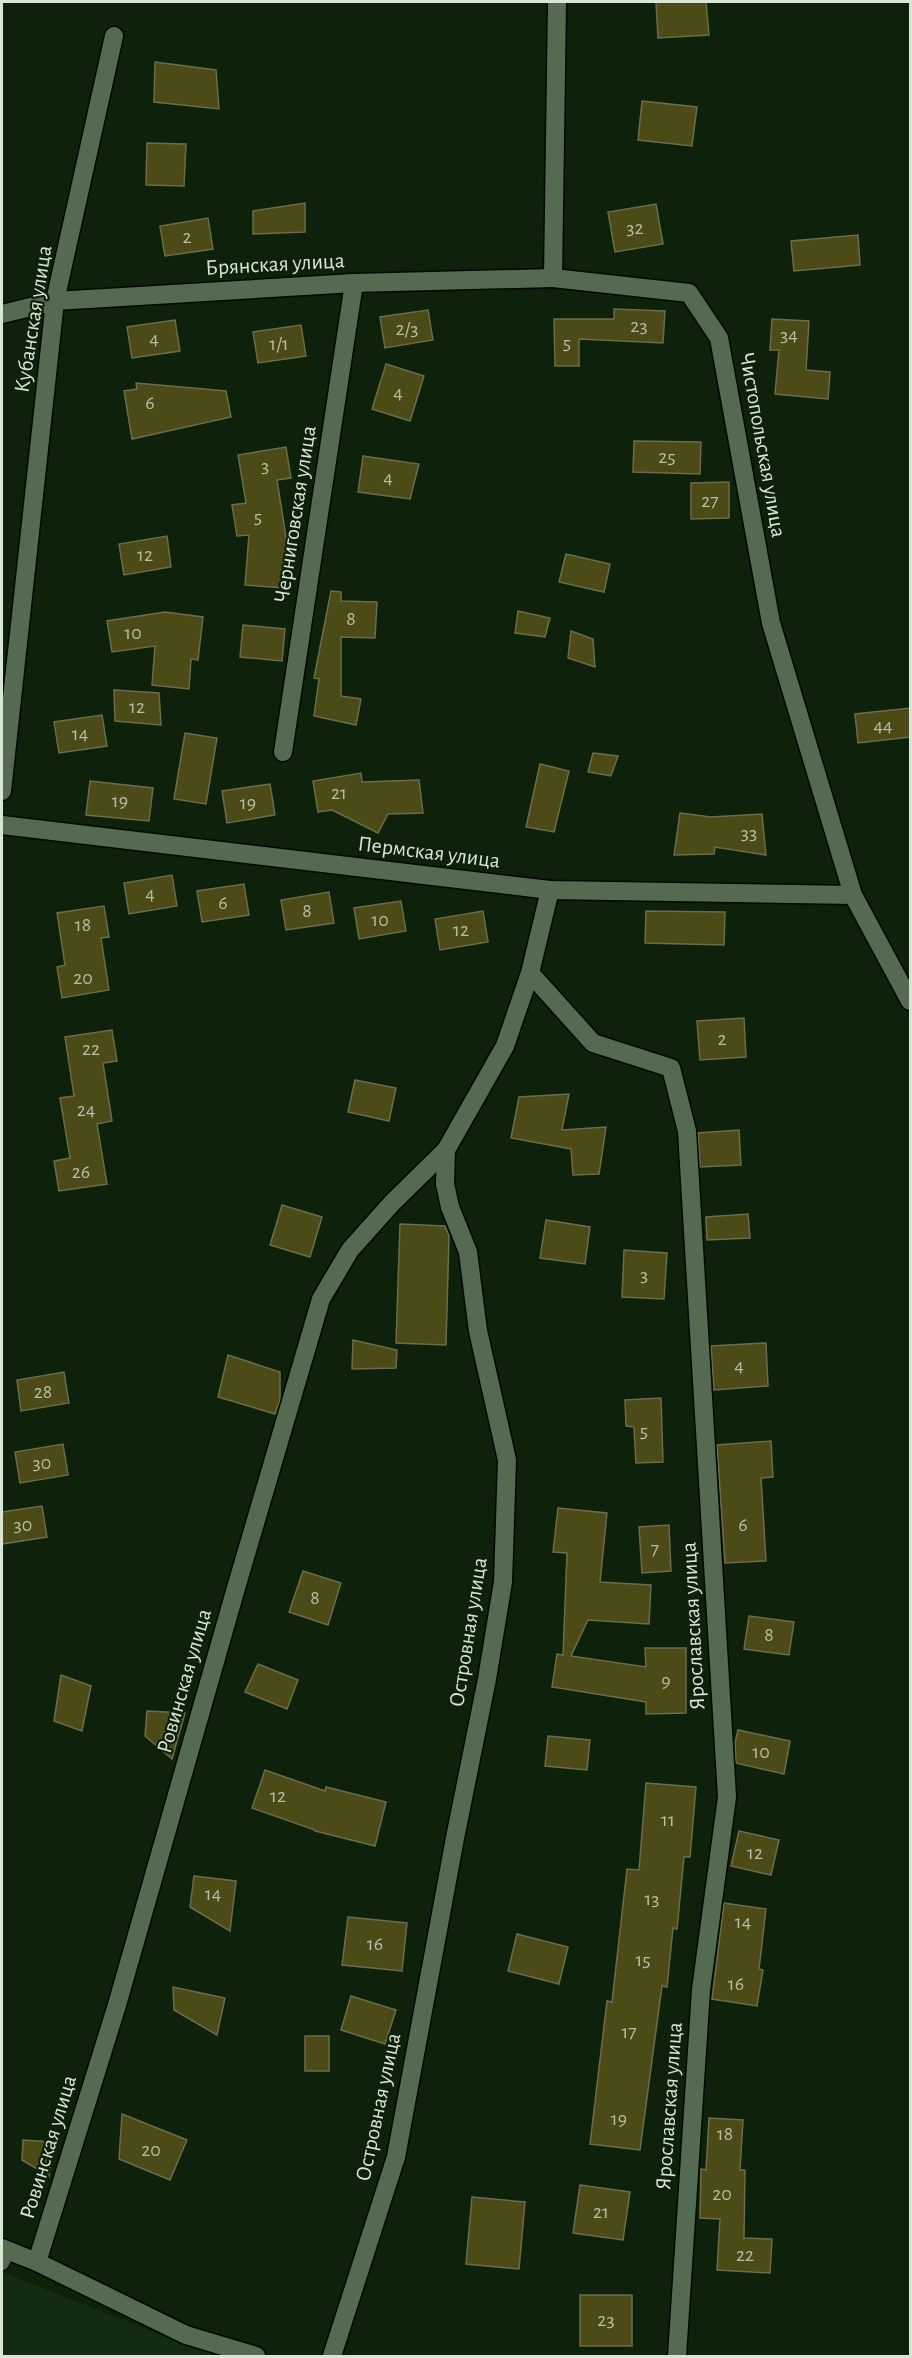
<svg xmlns="http://www.w3.org/2000/svg" width="912" height="2358" font-family="'Alegreya Sans',sans-serif">
  <rect width="100%" height="100%" fill="#0e210b"/>
  <!-- built -->
  <path fill="#132b10" d="M2,2272L215,2356H2Z"/>
  <!-- building -->
  <g fill="#4c4b17" stroke="#6b6c4c" stroke-width="1.5">
    <path d="M656,2H706L709,35L658,38Z"/>
    <path d="M155,62L216,70L219,109L154,102Z"/>
    <path d="M642,101L697,107L692,146L638,140Z"/>
    <path d="M147,143L186,144L184,186L146,185Z"/>
    <path d="M305,203V232L253,234V211Z"/>
    <path d="M656,204L663,244L615,252L608,212Z"/>
    <path d="M208,218L213,249L165,256L160,226Z"/>
    <path d="M858,235L860,265L794,271L791,241Z"/>
    <path d="M614,309L665,311L663,343L579,339V366H555L554,319H614Z"/>
    <path d="M428,310L433,340L385,348L380,317Z"/>
    <path d="M772,319L809,321L806,370L830,372L828,399L775,394L779,350H770Z"/>
    <path d="M175,320L180,351L132,358L127,327Z"/>
    <path d="M301,325L306,356L258,363L253,332Z"/>
    <path d="M386,364L424,376L410,421L372,409Z"/>
    <path d="M136,383L226,391L231,417L132,439L124,391L137,389Z"/>
    <path d="M634,441L701,442L700,474L633,472Z"/>
    <path d="M286,447L291,478L277,480L286,537L284,588L245,585L249,535L237,536L232,505L246,503L238,455Z"/>
    <path d="M363,456L419,464L410,499L358,492Z"/>
    <path d="M729,482V518L691,519V483Z"/>
    <path d="M167,536L171,567L124,575L119,544Z"/>
    <path d="M566,554L610,564L604,592L559,582Z"/>
    <path d="M331,591L341,592V601L377,602L375,638L341,637V696L361,699L356,725L314,716L319,679L314,678Z"/>
    <path d="M518,611L550,618L545,637L515,633Z"/>
    <path d="M165,612L203,617L198,660L191,659L189,689L152,685L155,646L112,652L107,621Z"/>
    <path d="M243,625L285,629L282,661L240,657Z"/>
    <path d="M571,631L593,639L595,667L568,658Z"/>
    <path d="M114,690L159,693L161,725L115,721Z"/>
    <path d="M910,708V737L858,743L855,714Z"/>
    <path d="M102,715L107,746L59,753L54,722Z"/>
    <path d="M185,733L217,738L206,804L174,799Z"/>
    <path d="M593,753L618,756L611,776L588,772Z"/>
    <path d="M540,764L569,771L554,832L526,827Z"/>
    <path d="M361,773L362,782L419,780L423,813L388,814L378,833L332,810L318,812L313,781Z"/>
    <path d="M90,781L153,788L149,821L86,815Z"/>
    <path d="M270,784L275,815L227,823L222,791Z"/>
    <path d="M680,813L711,817L762,814L766,855L715,847L714,854L674,855Z"/>
    <path d="M172,875L177,906L129,914L124,883Z"/>
    <path d="M244,884L249,915L202,922L197,891Z"/>
    <path d="M329,892L334,923L286,930L281,900Z"/>
    <path d="M401,901L406,931L359,939L354,908Z"/>
    <path d="M104,906L109,937L101,938L109,990L62,998L57,967L65,965L57,913Z"/>
    <path d="M483,911L488,942L440,950L435,919Z"/>
    <path d="M646,911L725,912L724,945L645,943Z"/>
    <path d="M744,1018L746,1057L700,1060L697,1021Z"/>
    <path d="M112,1030L117,1061L103,1063L112,1121L97,1124L107,1184L59,1191L54,1161L70,1158L60,1098L74,1096L65,1037Z"/>
    <path d="M355,1080L396,1088L389,1121L348,1112Z"/>
    <path d="M569,1094L562,1130L606,1127L599,1174L573,1175L571,1149L511,1138L519,1097Z"/>
    <path d="M739,1130L741,1165L700,1167L698,1133Z"/>
    <path d="M282,1205L322,1217L310,1257L270,1245Z"/>
    <path d="M748,1214L750,1238L707,1240L706,1217Z"/>
    <path d="M546,1220L590,1227L585,1264L540,1258Z"/>
    <path d="M400,1224L445,1226L449,1236L446,1345L396,1343Z"/>
    <path d="M624,1250L667,1253L664,1299L622,1297Z"/>
    <path d="M353,1340L397,1350L396,1368L352,1369Z"/>
    <path d="M766,1343L768,1386L714,1390L711,1346Z"/>
    <path d="M228,1355L280,1372V1400L275,1414L218,1397Z"/>
    <path d="M64,1372L69,1403L21,1411L17,1380Z"/>
    <path d="M661,1398L663,1462L636,1463L634,1427L626,1426L625,1400Z"/>
    <path d="M771,1441L773,1477L761,1478L766,1561L725,1563L717,1445Z"/>
    <path d="M63,1444L68,1475L20,1483L15,1452Z"/>
    <path d="M42,1506L47,1537L2,1544V1512Z"/>
    <path d="M558,1508L607,1513L600,1582L651,1585L649,1624L588,1620L571,1656L646,1667L645,1648H686V1713L646,1714V1702L552,1687L557,1654L563,1655L567,1553L553,1552Z"/>
    <path d="M669,1525L671,1571L642,1573L639,1527Z"/>
    <path d="M303,1571L341,1583L328,1625L289,1612Z"/>
    <path d="M749,1616L794,1622L789,1655L744,1649Z"/>
    <path d="M258,1664L298,1680L287,1709L245,1692Z"/>
    <path d="M61,1675L91,1686L82,1731L54,1721Z"/>
    <path d="M147,1711L185,1713L172,1759L145,1736Z"/>
    <path d="M738,1730L790,1741L784,1774L736,1763L735,1743Z"/>
    <path d="M548,1736L590,1740L587,1770L545,1766Z"/>
    <path d="M265,1770L325,1791L326,1787L386,1802L375,1846L315,1831V1830L252,1808Z"/>
    <path d="M646,1783L696,1787L690,1857H684L677,1929L673,1928L667,1987L662,1986L640,2150L590,2144L607,2001L612,2002L627,1869L639,1870Z"/>
    <path d="M739,1831L779,1840L771,1875L731,1866Z"/>
    <path d="M194,1876L236,1881L230,1931L190,1907Z"/>
    <path d="M724,1903L766,1909L759,1969L763,1970L757,2006L712,1999Z"/>
    <path d="M348,1917L407,1923L402,1971L342,1965Z"/>
    <path d="M517,1934L568,1947L559,1984L508,1971Z"/>
    <path d="M173,1987L225,1998L217,2035L174,2010Z"/>
    <path d="M351,1996L396,2010L385,2044L341,2030Z"/>
    <rect x="305" y="2036" width="24" height="35"/>
    <path d="M122,2114L187,2140L170,2180L119,2159Z"/>
    <path d="M709,2118L743,2120L740,2170H745L744,2238L772,2239L770,2273L717,2270L720,2219L700,2218L701,2169L706,2170Z"/>
    <path d="M23,2140L52,2142L49,2176L22,2160Z"/>
    <path d="M580,2185L630,2192L623,2240L573,2233Z"/>
    <path d="M472,2197L525,2202L519,2269L466,2264Z"/>
    <rect x="580" y="2295" width="52" height="51"/>
  </g>
  <g fill="none" stroke-linecap="round" stroke-linejoin="round">
    <defs>
      <path id="service" d="M2,2263L8,2251"/>
      <g id="minor">
        <path d="M553,278L689,293L719,338L771,623L853,895L910,1001"/>
        <path d="M2,314L55,301L114,36"/>
        <path d="M283,752L354,283"/>
        <path d="M2,825L550,890L853,895"/>
        <path d="M530,973L593,1043L671,1068L687,1131L727,1797L701,1990L677,2356"/>
        <path d="M2,2248L37,2262L186,2335L256,2356"/>
        <path d="M37,2262L117,2005L236,1588L321,1299L350,1250L392,1203L446,1150"/>
        <path d="M332,2356L396,2157L455,1838L487,1679L503,1582L507,1460L478,1331L468,1252L450,1207L445,1184L446,1150L505,1046L530,973L550,890"/>
      </g>
      <path id="tertiary" d="M2,791L55,301L354,283L553,278L557,2"/>
    </defs>
    <!-- service casing -->
    <use href="#service" stroke="#000a00" stroke-width="16"/>
    <!-- minor casing -->
    <use href="#minor" stroke="#000a00" stroke-width="21"/>
    <!-- tertiary casing -->
    <use href="#tertiary" stroke="#000a00" stroke-width="21"/>
    <!-- service -->
    <use href="#service" stroke="#546a51" stroke-width="14"/>
    <!-- minor -->
    <use href="#minor" stroke="#546a51" stroke-width="18"/>
    <!-- tertiary -->
    <use href="#tertiary" stroke="#546a51" stroke-width="18"/>
  </g>
  <g text-anchor="middle" dominant-baseline="central" stroke-width="4.5" stroke-linejoin="round" paint-order="stroke">
    <!-- number labels -->
    <g font-size="20" fill="#b6bea7">
      <text x="635" y="228">32</text>
      <text x="187" y="237">2</text>
      <text x="639" y="326">23</text>
      <text x="407" y="329">2/3</text>
      <text x="789" y="335">34</text>
      <text x="154" y="339">4</text>
      <text x="567" y="343">5</text>
      <text x="279" y="344">1/1</text>
      <text x="398" y="393">4</text>
      <text x="150" y="403">6</text>
      <text x="667" y="457">25</text>
      <text x="265" y="466">3</text>
      <text x="388" y="478">4</text>
      <text x="710" y="501">27</text>
      <text x="258" y="517">5</text>
      <text x="145" y="555">12</text>
      <text x="351" y="619">8</text>
      <text x="133" y="633">10</text>
      <text x="137" y="707">12</text>
      <text x="883" y="726">44</text>
      <text x="80" y="734">14</text>
      <text x="339" y="793">21</text>
      <text x="120" y="801">19</text>
      <text x="248" y="803">19</text>
      <text x="749" y="833">33</text>
      <text x="150" y="894">4</text>
      <text x="223" y="903">6</text>
      <text x="307" y="911">8</text>
      <text x="380" y="920">10</text>
      <text x="83" y="925">18</text>
      <text x="461" y="930">12</text>
      <text x="83" y="978">20</text>
      <text x="722" y="1039">2</text>
      <text x="91" y="1049">22</text>
      <text x="86" y="1110">24</text>
      <text x="81" y="1172">26</text>
      <text x="644" y="1275">3</text>
      <text x="739" y="1366">4</text>
      <text x="43" y="1392">28</text>
      <text x="644" y="1431">5</text>
      <text x="42" y="1463">30</text>
      <text x="23" y="1525">30</text>
      <text x="743" y="1525">6</text>
      <text x="655" y="1549">7</text>
      <text x="315" y="1598">8</text>
      <text x="769" y="1635">8</text>
      <text x="666" y="1681">9</text>
      <text x="761" y="1752">10</text>
      <text x="278" y="1796">12</text>
      <text x="668" y="1820">11</text>
      <text x="755" y="1853">12</text>
      <text x="213" y="1894">14</text>
      <text x="652" y="1899">13</text>
      <text x="743" y="1922">14</text>
      <text x="375" y="1944">16</text>
      <text x="643" y="1960">15</text>
      <text x="736" y="1984">16</text>
      <text x="629" y="2032">17</text>
      <text x="619" y="2119">19</text>
      <text x="725" y="2134">18</text>
      <text x="151" y="2150">20</text>
      <text x="722" y="2194">20</text>
      <text x="601" y="2212">21</text>
      <text x="745" y="2255">22</text>
      <text x="606" y="2320">23</text>
    </g>
    <!-- street labels -->
    <g font-size="22" fill="#d9e5d7" stroke="#0e210b">
      <text transform="translate(275 264) rotate(-3)">Брянская улица</text>
      <text transform="translate(33 319) rotate(-81)">Кубанская улица</text>
      <text transform="translate(763 445) rotate(80)">Чистопольская улица</text>
      <text transform="translate(295 514) rotate(-81)">Черниговская улица</text>
      <text transform="translate(429 852) rotate(7)">Пермская улица</text>
      <text transform="translate(693 1626) rotate(-93)">Ярославская улица</text>
      <text transform="translate(468 1632) rotate(-81)">Островная улица</text>
      <text transform="translate(184 1681) rotate(-74)">Ровинская улица</text>
      <text transform="translate(669 2106) rotate(-86)">Ярославская улица</text>
      <text transform="translate(378 2107) rotate(-78)">Островная улица</text>
      <text transform="translate(48 2147) rotate(-73)">Ровинская улица</text>
    </g>
  </g>
  <!-- border -->
  <rect width="912" height="2358" fill="none" stroke="#d9e5d7" stroke-width="6"/>
</svg>
